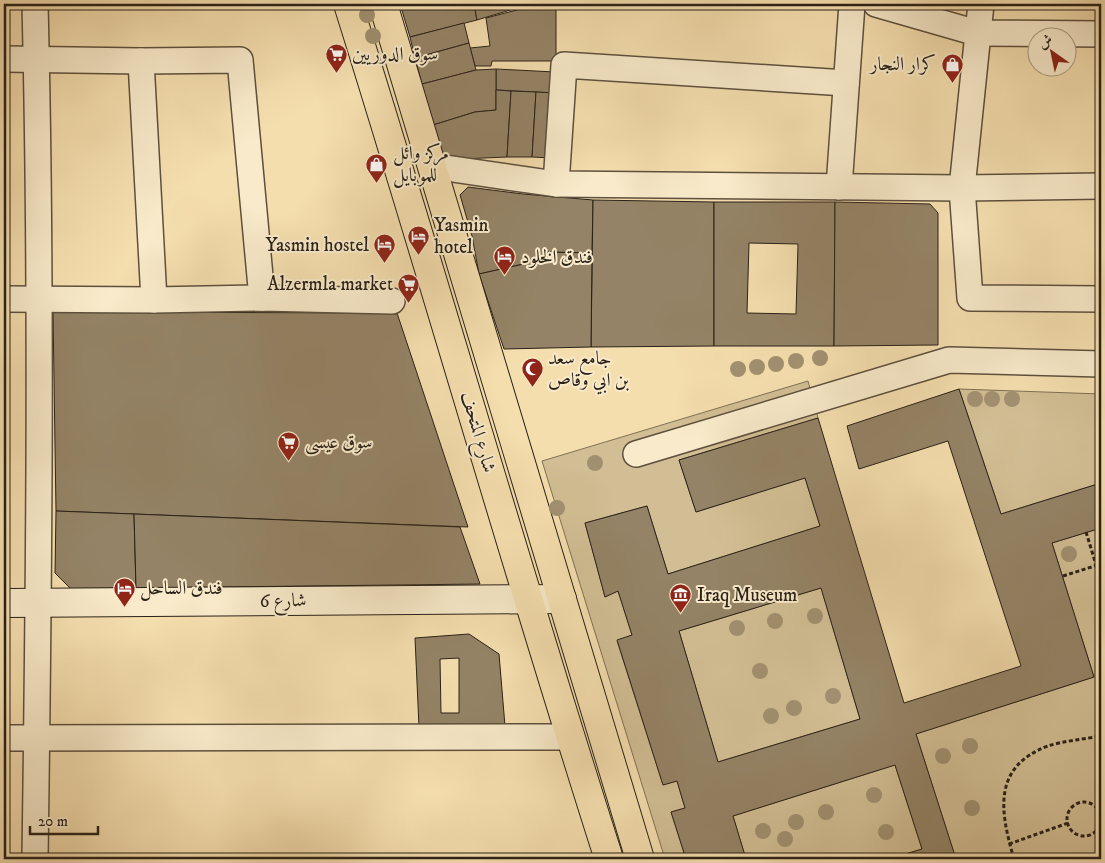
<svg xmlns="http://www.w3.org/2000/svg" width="1105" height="863" font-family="'IM FELL DW Pica',Amiri,serif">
  <rect width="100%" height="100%" fill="#f5deae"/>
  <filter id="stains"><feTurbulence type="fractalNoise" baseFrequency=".004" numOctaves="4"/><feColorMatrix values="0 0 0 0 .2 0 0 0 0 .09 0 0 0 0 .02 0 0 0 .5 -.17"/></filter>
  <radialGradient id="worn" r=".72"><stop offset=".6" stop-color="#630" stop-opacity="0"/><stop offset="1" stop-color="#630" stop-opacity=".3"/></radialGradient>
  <!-- green -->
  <g fill="#d2be94" stroke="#7e7056">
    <path d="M808,381L818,418L679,460L696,512L805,478L820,526L668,574L647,506L585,523L605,597L618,591L632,635L617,641L663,785L677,781L685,808L671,812L686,859H665L542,461Z"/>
    <path d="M959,389L1101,394V483L1001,514Z"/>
    <path d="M1101,528V859H956L916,734L1094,677L1052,543Z"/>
    <path d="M821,588L860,719L718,762L679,631Z"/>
    <path d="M895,765L922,849L889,859H746L733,816Z"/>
  </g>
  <!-- building -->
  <g fill="#948366" stroke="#2a2118" fill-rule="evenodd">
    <path d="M400,4H474L477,20L410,37Z"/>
    <path d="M474,4H530L477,20Z"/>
    <path d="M540,4H556V61H492L491,66H475L470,48L490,46L486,18Z"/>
    <path d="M464,23L469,43L415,58L410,37Z"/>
    <path d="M469,43L476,70L422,84L415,58Z"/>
    <path d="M496,69L555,72V93L496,90Z"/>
    <path d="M496,69V110L475,112L433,125L422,84L476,70Z"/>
    <path d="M496,90L511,91L507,157L460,159L444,156L441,150L433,125L475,112L496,110Z"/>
    <path d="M511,91L536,92L532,157H507Z"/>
    <path d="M536,92L555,93L552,158L532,157Z"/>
    <path d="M468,187L523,194L593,200L592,253L546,252V259L479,274L472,236L460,195Z"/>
    <path d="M593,200L714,202V346L591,347Z"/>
    <path d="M714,202H835L834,346H714ZM749,243L798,244L796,314L747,313Z"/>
    <path d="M835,202L930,204L938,213V345L834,346Z"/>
    <path d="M546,252L592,253L591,347L504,349L479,274L546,259Z"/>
    <path d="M53,312L397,313L468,527L56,511Z"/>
    <path d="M959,389L1001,514L1101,483V528L1052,543L1094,677L916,734L956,859H889L922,849L895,765L733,816L746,859H686L671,812L685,808L677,781L663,785L617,640L632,635L618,591L605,597L585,523L647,506L668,574L820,526L805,478L696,512L679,460L818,418L904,703L1021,666L948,441L859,469L847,426ZM821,588L860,719L718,762L679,631Z"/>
    <path d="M56,511L134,514L136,588L71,589L55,573Z"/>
    <path d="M134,514L460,527L480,584L136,588Z"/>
    <path d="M469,634L499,654L505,726L419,727L415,638ZM459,658V713H441L440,659Z"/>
  </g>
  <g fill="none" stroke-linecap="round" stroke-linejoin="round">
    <defs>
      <g id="street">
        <path d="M876,4L977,33L1101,34"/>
        <path d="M981,4L962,188L970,298L1101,299"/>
        <path d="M4,59L141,61L240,60L262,298"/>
        <path d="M141,61L154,300"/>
        <path d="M432,166L556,184L962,188L1101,186"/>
        <path d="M556,184L564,65L846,83"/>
        <path d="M839,187L852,4"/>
        <path d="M4,299L154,300L262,298L392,301"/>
        <path d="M636,454L949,360L1101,364"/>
        <path d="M4,738L570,737"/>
        <path d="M35,859C39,574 42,289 35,4"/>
      </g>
      <path id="secondary" d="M4,603L562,599"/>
      <g id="primary">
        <path d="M348,4C437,288 518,575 609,859"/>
        <path d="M383,4L640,859"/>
      </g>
    </defs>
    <!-- street casing -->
    <use href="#street" stroke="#5d503e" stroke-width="28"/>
    <!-- secondary casing -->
    <use href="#secondary" stroke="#2a2118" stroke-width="30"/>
    <!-- primary casing -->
    <use href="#primary" stroke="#2a2118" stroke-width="30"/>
    <!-- path -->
    <g stroke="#2a2118" stroke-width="3" stroke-dasharray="4 2.5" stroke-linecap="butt">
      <path d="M1086,532L1101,581"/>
      <path d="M1063,576L1101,564"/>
      <circle cx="1084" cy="819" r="17"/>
      <path d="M1009,844L1068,823"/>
      <path d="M1014,859C1000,811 992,767 1048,746C1063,741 1085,739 1101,736"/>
    </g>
    <!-- street -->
    <use href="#street" stroke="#f8eaca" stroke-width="25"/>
    <!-- secondary -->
    <use href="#secondary" stroke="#f8eaca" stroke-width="28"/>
    <!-- primary -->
    <use href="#primary" stroke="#f5deae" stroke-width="28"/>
  </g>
  <!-- trees -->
  <g fill="#a19070">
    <circle cx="367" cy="15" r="8"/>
    <circle cx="373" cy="36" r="8"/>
    <circle cx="820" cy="358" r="8"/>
    <circle cx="796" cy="361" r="8"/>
    <circle cx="776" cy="364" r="8"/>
    <circle cx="757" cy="367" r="8"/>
    <circle cx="738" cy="369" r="8"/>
    <circle cx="975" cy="399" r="8"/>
    <circle cx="992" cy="399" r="8"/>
    <circle cx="1012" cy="399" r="8"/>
    <circle cx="595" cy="463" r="8"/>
    <circle cx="557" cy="508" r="8"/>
    <circle cx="1069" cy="554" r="8"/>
    <circle cx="815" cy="616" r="8"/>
    <circle cx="775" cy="621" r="8"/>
    <circle cx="737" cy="628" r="8"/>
    <circle cx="760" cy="671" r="8"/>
    <circle cx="833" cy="696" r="8"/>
    <circle cx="794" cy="708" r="8"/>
    <circle cx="771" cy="716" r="8"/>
    <circle cx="970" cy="746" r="8"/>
    <circle cx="943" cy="756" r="8"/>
    <circle cx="874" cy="795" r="8"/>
    <circle cx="972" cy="808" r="8"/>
    <circle cx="826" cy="812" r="8"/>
    <circle cx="796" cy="822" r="8"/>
    <circle cx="763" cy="831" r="8"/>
    <circle cx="886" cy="832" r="8"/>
    <circle cx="785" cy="839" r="8"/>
  </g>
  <!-- icons -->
  <defs>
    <symbol id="supermarket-pin" viewBox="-11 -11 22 30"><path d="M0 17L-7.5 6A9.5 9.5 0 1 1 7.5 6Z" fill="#8f2418" stroke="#f8eaca"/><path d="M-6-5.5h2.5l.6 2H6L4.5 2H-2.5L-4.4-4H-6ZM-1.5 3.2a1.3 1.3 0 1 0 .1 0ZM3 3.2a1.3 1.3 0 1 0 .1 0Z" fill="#fff"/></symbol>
    <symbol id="shop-pin" viewBox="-11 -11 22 30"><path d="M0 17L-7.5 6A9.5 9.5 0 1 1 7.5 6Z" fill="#8f2418" stroke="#f8eaca"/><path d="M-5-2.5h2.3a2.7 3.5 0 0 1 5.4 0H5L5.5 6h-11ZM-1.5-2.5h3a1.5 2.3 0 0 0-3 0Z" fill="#fff"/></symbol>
    <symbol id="hotel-pin" viewBox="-11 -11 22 30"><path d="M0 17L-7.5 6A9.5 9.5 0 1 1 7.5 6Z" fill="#8f2418" stroke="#f8eaca"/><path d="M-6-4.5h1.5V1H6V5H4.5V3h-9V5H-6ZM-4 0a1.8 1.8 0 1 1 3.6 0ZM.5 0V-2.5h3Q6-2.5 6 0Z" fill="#fff"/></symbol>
    <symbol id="mosque-pin" viewBox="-11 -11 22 30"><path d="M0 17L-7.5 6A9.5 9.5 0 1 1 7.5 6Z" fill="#8f2418" stroke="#f8eaca"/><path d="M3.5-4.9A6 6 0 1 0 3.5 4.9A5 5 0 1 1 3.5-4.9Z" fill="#fff"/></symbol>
    <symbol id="museum-pin" viewBox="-11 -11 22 30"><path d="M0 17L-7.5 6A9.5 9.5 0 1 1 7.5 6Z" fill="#8f2418" stroke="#f8eaca"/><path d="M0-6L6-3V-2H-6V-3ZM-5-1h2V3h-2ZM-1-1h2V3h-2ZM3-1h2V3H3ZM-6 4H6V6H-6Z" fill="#fff"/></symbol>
  </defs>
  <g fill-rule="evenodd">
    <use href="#supermarket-pin" x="324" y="42" width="25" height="34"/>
    <use href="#shop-pin" x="940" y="52" width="25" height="34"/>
    <use href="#shop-pin" x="364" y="152" width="25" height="34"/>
    <use href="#hotel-pin" x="406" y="224" width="25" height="34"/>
    <use href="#hotel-pin" x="372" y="232" width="25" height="34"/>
    <use href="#hotel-pin" x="492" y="244" width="25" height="34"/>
    <use href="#supermarket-pin" x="396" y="272" width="25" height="34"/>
    <use href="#mosque-pin" x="520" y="356" width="25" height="34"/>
    <use href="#supermarket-pin" x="276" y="430" width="25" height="34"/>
    <use href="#hotel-pin" x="112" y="576" width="25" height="34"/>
    <use href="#museum-pin" x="668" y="582" width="25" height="34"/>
  </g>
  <g text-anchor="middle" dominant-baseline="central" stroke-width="4" stroke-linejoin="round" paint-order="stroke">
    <!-- poi labels -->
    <g font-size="19" fill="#2a2118" stroke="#f8eaca" text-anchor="start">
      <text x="352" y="54">سوق الدوريين</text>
      <text x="936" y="64" text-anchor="end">كرار النجار</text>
      <text x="393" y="153">مركز وائل<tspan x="393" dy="22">للموبايل</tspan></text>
      <text x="434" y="225">Yasmin<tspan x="434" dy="22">hotel</tspan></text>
      <text x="369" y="245" text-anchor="end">Yasmin hostel</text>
      <text x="521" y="257">فندق الخلود</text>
      <text x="393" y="284" text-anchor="end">Alzermla market</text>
      <text x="548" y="358">جامع سعد<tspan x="548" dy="22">بن ابي وقاص</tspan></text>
      <text x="305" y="442">سوق عيسى</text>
      <text x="140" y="588">فندق الساحل</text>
      <text x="697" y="595">Iraq Museum</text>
    </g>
    <!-- street labels -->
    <g font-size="19" fill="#2a2118" stroke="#f8eaca">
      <text transform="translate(478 432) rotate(74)">شارع المتحف</text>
      <text transform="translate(283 601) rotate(-1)">شارع 6</text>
    </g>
  </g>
  <!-- margin -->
  <rect width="1105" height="863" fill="none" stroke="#f5deae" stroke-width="20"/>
  <rect x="5" y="5" width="1095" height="853" fill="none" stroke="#2a2118" stroke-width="2.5"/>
  <rect x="10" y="10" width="1085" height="843" fill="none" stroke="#2a2118"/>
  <!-- north arrow -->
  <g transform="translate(1052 52) rotate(327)"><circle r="24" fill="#f8eaca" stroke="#a69a83"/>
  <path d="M0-4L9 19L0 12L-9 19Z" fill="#8f2418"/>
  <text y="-8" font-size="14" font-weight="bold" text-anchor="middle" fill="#2a2118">ش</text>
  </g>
  <!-- scale -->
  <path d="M30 826v8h68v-8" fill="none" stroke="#2a2118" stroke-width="2.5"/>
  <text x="38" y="826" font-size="15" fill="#2a2118" stroke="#f8eaca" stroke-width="4" paint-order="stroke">20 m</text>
  <rect width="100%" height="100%" filter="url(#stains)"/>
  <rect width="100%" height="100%" fill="url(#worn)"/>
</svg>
